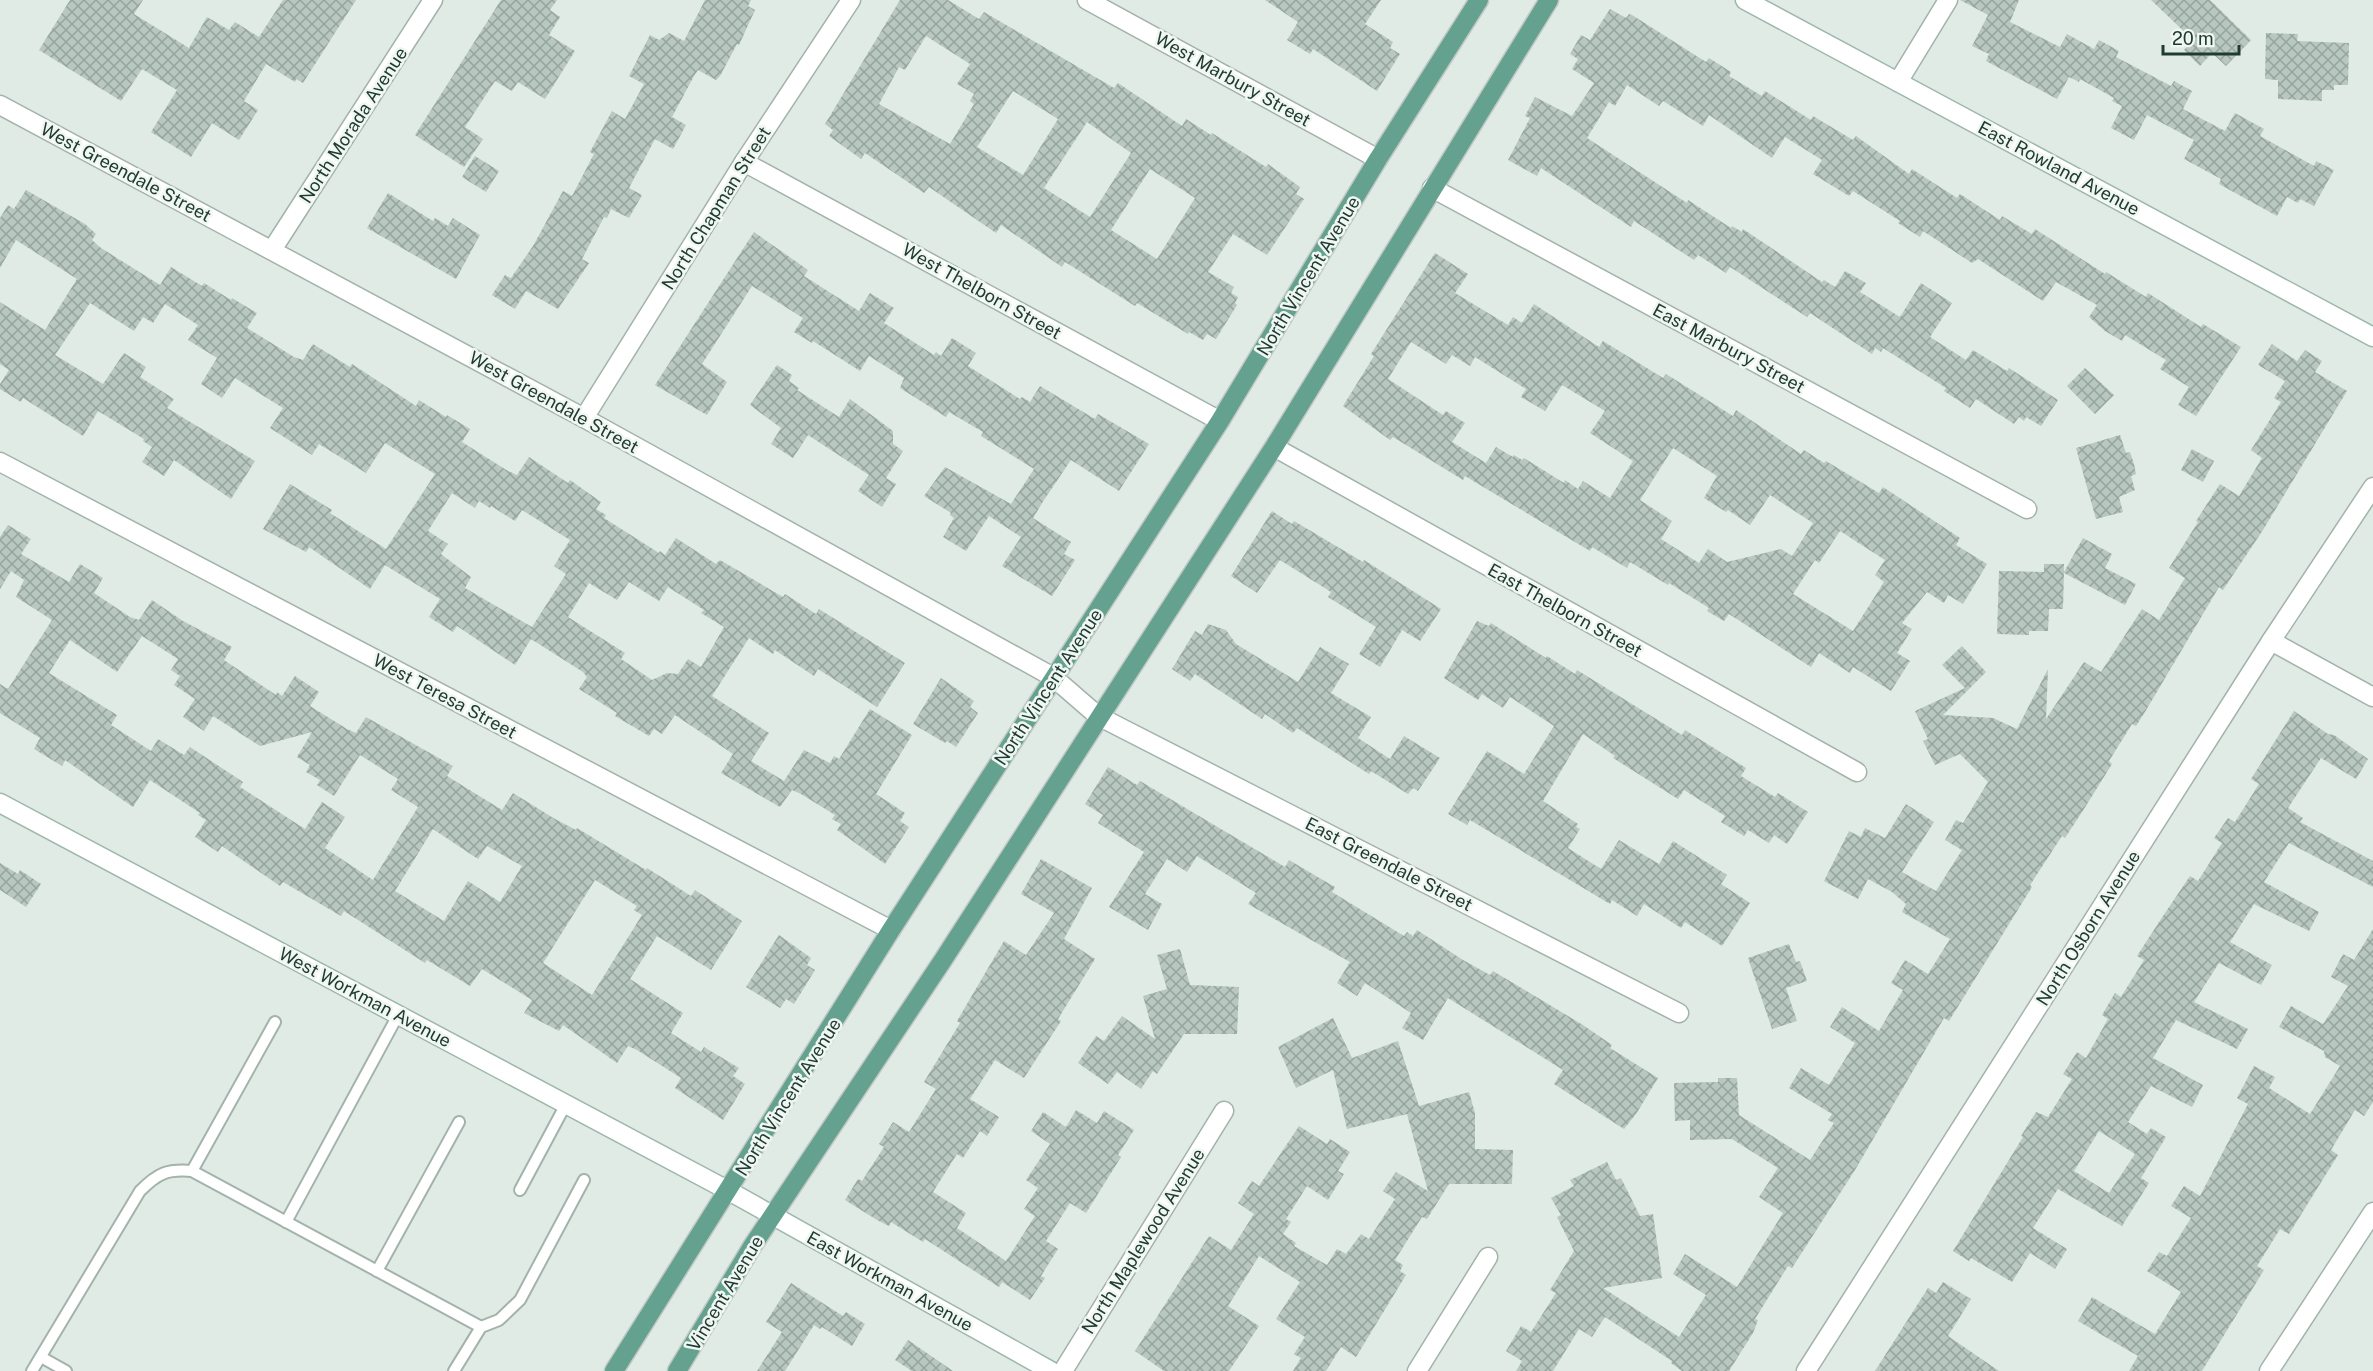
<svg xmlns="http://www.w3.org/2000/svg" width="2373" height="1371" font-family="'Public Sans',sans-serif">
  <defs>
    <pattern id="building-cross-hatch" width="8" height="8" patternUnits="userSpaceOnUse" patternTransform="scale(1.5)"><rect width="8" height="8" fill="#b8c8c1"/><path d="M0 0l8 8M0 8l8-8" fill="none" stroke="#95a49d"/></pattern>
  </defs>
  <rect width="100%" height="100%" fill="#e0ebe5"/>
  <!-- building -->
  <g fill="url(#building-cross-hatch)" fill-rule="evenodd">
    <path d="M70,0H143L134,14L189,48L207,17L229,30L235,22L259,37L283,0H356L303,83L296,79L295,82L266,64L244,101L258,110L239,140L212,123L191,157L151,132L177,90L142,69L121,101L39,50Z"/>
    <path d="M501,0H557L550,10L560,17L549,35L575,51L545,99L518,82L512,91L495,81L465,127L483,139L464,167L415,135Z"/>
    <path d="M705,0H751L748,6L755,10L739,45L737,44L720,76L716,80L698,70L694,76L672,117L686,125L673,149L655,139L629,188L642,195L629,218L611,209L607,218L604,217L582,259L589,263L558,309L526,291L515,309L492,295L505,275L511,278L533,246L563,191L572,196L594,154L590,152L612,111L625,119L644,84L629,76L650,35L659,40L669,33L684,41Z"/>
    <path d="M900,0H948L979,19L984,12L1114,88L1118,83L1182,126L1186,119L1211,135L1212,133L1266,167L1268,164L1300,187L1296,194L1304,199L1267,255L1233,234L1208,272L1234,287L1231,293L1238,297L1235,303L1237,305L1216,339L1207,334L1203,340L1189,332L1188,334L1137,303L1135,306L1065,262L1062,267L1001,225L996,233L929,187L924,193L865,153L861,159L829,136L833,130L825,124ZM926,36L970,64L957,84L974,94L970,101L974,104L950,144L879,104L899,67L905,70ZM1013,91L1058,119L1023,175L977,147ZM1087,122L1131,153L1090,217L1044,188ZM1150,169L1195,198L1157,259L1111,230Z"/>
    <path d="M1265,0H1381L1365,24L1393,42L1390,48L1400,54L1377,91L1313,49L1310,54L1287,40L1298,22Z"/>
    <path d="M1960,0H2019L2010,22L2060,47L2067,34L2094,49L2099,40L2119,51L2116,57L2171,86L2174,81L2192,91L2183,109L2225,131L2235,113L2264,129L2260,136L2314,166L2316,161L2334,170L2314,206L2300,199L2298,203L2287,197L2277,216L2219,184L2221,179L2184,159L2194,140L2147,115L2134,140L2111,128L2122,106L2112,101L2114,98L2080,79L2079,82L2069,77L2057,99L1986,61L1989,54L1972,46L1988,15Z"/>
    <path d="M2151,0H2210L2251,40L2226,66L2212,53L2200,66L2184,50L2193,40Z"/>
    <path d="M1610,9L1626,18L1629,14L1632,15L1706,62L1709,58L1731,72L1729,76L1762,96L1765,91L1811,120L1813,116L1853,140L1856,136L1909,174L1912,169L1957,198L1960,194L2000,220L2002,216L2032,234L2035,229L2105,274L2106,272L2146,297L2148,293L2201,327L2203,324L2241,347L2196,416L2178,405L2189,387L2160,369L2166,360L2125,335L2122,341L2105,331L2089,317L2097,305L2056,282L2043,301L1978,259L1972,263L1923,231L1920,237L1898,223L1900,221L1853,191L1849,196L1813,174L1822,160L1785,137L1772,158L1709,115L1703,126L1663,101L1659,106L1627,85L1615,106L1609,102L1587,138L1687,203L1688,200L1731,228L1732,226L1742,232L1743,229L1822,282L1824,280L1835,287L1845,271L1866,283L1860,292L1900,317L1921,283L1952,303L1930,337L1966,360L1973,350L2007,371L2009,368L2058,400L2041,426L2026,417L2024,421L2019,417L2014,424L1976,399L1970,408L1944,391L1946,388L1883,348L1881,352L1875,348L1872,354L1810,313L1807,317L1730,267L1726,273L1698,255L1694,260L1634,221L1631,227L1541,168L1537,176L1508,160L1530,118L1525,116L1535,97L1572,116L1594,83L1572,69L1578,59L1570,54L1581,35L1590,40Z"/>
    <path d="M2266,33L2298,34L2297,41L2349,43L2348,85H2334V90H2322V101L2278,99V80L2265,79Z"/>
    <path d="M475,156L499,171L486,192L462,177Z"/>
    <path d="M26,190L85,224L96,234L92,240L101,248L160,285L171,267L202,286L204,283L231,300L232,298L257,313L247,328L294,357L303,360L313,344L350,367L352,364L416,406L419,400L446,417L447,415L470,429L462,442L508,471L517,475L529,457L568,483L570,480L601,502L596,509L606,515L604,518L659,553L660,551L665,555L676,538L716,564L720,560L783,597L785,594L816,614L819,609L905,663L877,707L818,669L814,676L775,650L773,654L749,638L712,696L769,733L751,761L784,781L804,750L830,763L834,756L839,759L870,709L912,735L876,794L905,813L900,821L909,827L885,864L837,830L841,824L832,819L835,815L801,794L792,790L780,807L721,773L733,754L675,715L662,734L654,729L649,736L615,716L617,713L579,689L587,677L583,672L531,639L515,665L457,626L453,632L429,617L440,599L385,565L370,589L309,547L306,552L263,529L290,484L332,510L330,513L386,549L435,474L385,443L366,473L319,444L312,455L270,428L283,408L235,378L222,398L201,384L217,358L188,340L198,325L165,304L153,323L143,317L134,331L90,303L55,355L103,384L124,353L146,367L140,377L174,399L167,408L255,461L231,499L174,460L164,476L142,462L152,447L143,441L144,439L98,411L83,436L23,398L21,402L0,389V384L9,370L0,364V302L45,330L77,279L16,240L0,268V218L8,205L14,209ZM452,493L475,508L479,501L490,508L491,506L515,521L522,510L570,540L554,566L566,574L532,627L465,588L471,577L441,554L448,544L428,531ZM629,582L659,601L668,587L704,610L701,613L724,627L701,667L688,659L678,674L667,673L652,680L621,659L625,653L568,617L589,583L617,600Z"/>
    <path d="M388,193L433,221L435,218L448,226L453,218L480,235L456,279L367,228Z"/>
    <path d="M754,232L808,270L804,276L859,311L870,293L894,308L884,323L934,355L936,352L941,356L952,338L976,353L968,366L1020,399L1022,397L1030,402L1040,386L1095,419L1098,414L1149,444L1119,491L1071,460L1044,500L1033,518L1071,542L1064,554L1075,560L1052,596L1002,566L1021,537L989,516L966,551L943,537L954,518L950,515L951,513L924,496L945,467L1011,504L1034,469L981,436L983,432L949,412L946,417L900,388L904,378L869,356L860,371L813,341L812,343L794,332L803,318L752,286L702,364L727,382L707,415L655,385Z"/>
    <path d="M1435,253L1468,274L1455,293L1508,325L1513,317L1522,323L1534,304L1599,347L1603,341L1663,378L1666,374L1733,416L1736,410L1801,454L1804,450L1824,463L1826,461L1879,493L1883,487L1960,538L1956,545L1987,564L1963,604L1948,595L1944,603L1927,592L1902,623L1912,629L1897,653L1910,661L1891,691L1853,667L1850,673L1819,653L1811,667L1729,614L1724,621L1707,611L1709,608L1669,583L1668,585L1630,562L1627,568L1592,547L1590,551L1465,476L1463,480L1393,437L1390,440L1343,406L1374,356L1371,354ZM1411,342L1446,364L1452,355L1470,366L1475,357L1526,389L1521,397L1545,411L1562,385L1605,411L1590,433L1633,461L1610,498L1583,481L1578,489L1565,480L1564,483L1524,458L1522,460L1514,455L1513,457L1496,447L1486,463L1452,442L1465,423L1446,411L1443,415L1388,379ZM1673,448L1717,476L1704,498L1726,512L1728,510L1750,525L1770,495L1813,523L1792,556L1781,549L1727,562L1708,549L1699,563L1661,539L1672,521L1640,500ZM1840,531L1885,560L1875,575L1884,582L1853,631L1793,594L1815,560L1819,563Z"/>
    <path d="M2272,344L2297,361L2305,350L2322,361L2315,372L2347,391L2263,530L2223,590L2219,587L2145,712L2136,726L2132,724L2109,761L2112,764L2084,809L2065,838L2062,836L2030,885L2032,887L1949,1021L1944,1018L1855,1170L1792,1268L1788,1266L1755,1319L1758,1320L1753,1333L1729,1371H1682L1671,1363L1672,1361L1605,1317L1592,1337L1579,1329L1553,1371H1516L1522,1361L1506,1351L1521,1326L1531,1332L1556,1293L1550,1290L1574,1251L1557,1217L1561,1215L1551,1198L1574,1186L1570,1180L1607,1162L1616,1180L1621,1178L1640,1216L1653,1214L1662,1278L1603,1288L1679,1337L1706,1295L1673,1274L1685,1254L1737,1287L1783,1213L1759,1197L1778,1168L1732,1139L1690,1140V1120L1675,1121L1674,1083L1718,1082V1078H1737L1739,1115L1810,1160L1834,1123L1828,1120L1832,1114L1789,1088L1801,1068L1829,1085L1855,1043L1830,1027L1842,1007L1879,1031L1903,990L1891,983L1905,960L1928,974L1950,939L1902,912L1906,904L1892,892L1868,879L1858,899L1824,881L1849,831L1861,837L1865,828L1885,838L1906,804L1934,822L1902,872L1936,891L1962,850L1945,840L1956,820L1963,823L1988,782L1960,754L1935,765L1923,741L1928,739L1915,711L1965,688L1942,665L1962,646L1986,672L1943,715L1993,718L2017,729L2048,669L2046,719L2084,662L2101,672L2142,609L2159,620L2185,578L2169,568L2198,522L2196,521L2220,484L2239,496L2262,458L2251,450L2281,402L2274,398L2285,381L2258,365Z"/>
    <path d="M777,365L792,375L789,381L799,388L797,390L839,417L850,399L893,431V444L903,451L886,478L896,484L882,507L858,491L869,475L808,435L793,458L771,444L781,428L750,405Z"/>
    <path d="M2085,368L2114,395L2095,414L2067,386Z"/>
    <path d="M2120,435L2126,453L2130,452L2134,464L2136,474L2131,476L2135,490L2119,497L2123,512L2096,519L2076,448Z"/>
    <path d="M2192,449L2214,461L2203,482L2181,470Z"/>
    <path d="M1272,511L1292,524L1294,521L1363,562L1364,560L1441,609L1420,641L1402,630L1380,667L1359,654L1376,627L1328,597L1331,592L1280,560L1257,593L1231,576Z"/>
    <path d="M8,525L31,539L21,554L69,582L80,564L103,578L94,593L130,617L139,620L152,600L183,621L232,647L224,660L276,695L277,692L282,696L295,676L319,692L310,706L347,729L356,733L366,717L453,766L447,776L502,810L513,793L555,819L576,830L577,828L646,870L647,868L691,896L695,890L742,921L711,970L657,936L630,979L683,1013L671,1033L701,1052L704,1047L739,1068L733,1076L745,1084L723,1120L675,1088L681,1078L637,1050L628,1046L617,1063L563,1025L559,1031L524,1013L532,1000L482,969L470,986L427,960L425,963L344,911L341,916L283,882L280,886L222,846L218,852L195,837L206,820L198,815L200,813L150,780L133,807L65,760L62,766L34,749L40,738L0,713V684L8,689L52,620L16,597L24,580L11,571L0,589V537ZM142,636L178,659L171,670L180,676L174,685L195,699L183,717L204,731L213,716L260,746L312,732L297,757L310,765L306,772L320,780L317,785L334,796L360,755L398,779L391,790L418,807L373,880L325,848L345,817L322,802L305,829L240,787L243,782L190,747L184,755L158,739L151,751L111,725L117,715L49,673L70,640L117,672ZM433,829L478,859L487,846L522,866L500,902L468,881L444,921L395,891ZM595,880L637,906L634,910L642,915L592,995L543,963Z"/>
    <path d="M2083,538L2112,554L2105,568L2136,584L2125,605L2064,573L2063,609H2049L2048,631H2029V635L1997,634L1999,571L2044,572V564H2064V572Z"/>
    <path d="M1477,621L1489,626L1491,623L1546,658L1547,656L1575,674L1577,670L1682,735L1685,730L1746,768L1741,776L1775,797L1778,793L1808,812L1787,844L1774,835L1769,843L1748,830L1744,836L1721,822L1725,816L1684,790L1678,799L1613,758L1615,756L1583,734L1543,801L1578,824L1576,827L1580,829L1568,848L1601,869L1619,840L1659,864L1673,841L1727,875L1721,884L1750,903L1722,946L1685,922L1681,928L1644,904L1637,916L1612,900L1610,904L1470,820L1467,825L1448,814L1487,751L1524,774L1554,726L1510,697L1503,708L1482,694L1478,700L1444,678Z"/>
    <path d="M1208,624L1226,630L1236,644L1298,682L1320,647L1349,664L1331,693L1371,717L1358,738L1390,759L1404,736L1440,758L1418,791L1413,788L1408,794L1371,771L1369,774L1297,728L1293,733L1265,714L1262,719L1195,674L1190,681L1172,669L1195,631L1202,635Z"/>
    <path d="M941,678L974,701L970,707L978,713L956,747L947,741L945,743L913,724Z"/>
    <path d="M2294,711L2328,734L2334,735L2368,759L2356,779L2321,758L2288,808L2303,818L2300,822L2373,861V887L2289,843L2264,882L2319,912L2309,931L2254,904L2230,942L2272,965L2261,985L2219,963L2194,1002L2248,1029L2237,1049L2176,1020L2153,1058L2203,1085L2192,1107L2151,1086L2128,1122L2147,1134L2151,1128L2166,1137L2141,1178L2149,1183L2122,1226L2058,1189L2033,1228L2067,1249L2055,1269L2030,1253L2012,1282L1971,1258L1969,1261L1953,1251L2023,1137L2021,1136L2036,1112L2048,1117L2072,1079L2063,1074L2077,1052L2086,1058L2108,1019L2102,1015L2115,993L2121,997L2144,960L2137,956L2161,919L2190,876L2198,881L2222,843L2214,838L2228,818L2235,822L2259,784L2251,779ZM2099,1131L2135,1154L2109,1193L2074,1171Z"/>
    <path d="M1108,767L1137,785L1140,781L1285,867L1289,860L1316,876L1335,887L1332,892L1404,936L1407,932L1413,936L1417,930L1463,960L1490,975L1493,971L1583,1025L1612,1045L1610,1048L1658,1078L1636,1114L1624,1129L1554,1084L1563,1070L1448,998L1423,1040L1402,1028L1411,1013L1365,983L1357,996L1337,983L1350,962L1248,904L1256,893L1197,856L1187,872L1167,859L1145,894L1162,904L1148,930L1109,907L1144,852L1098,823L1103,815L1085,804Z"/>
    <path d="M1041,859L1092,888L1064,939L1095,959L1058,1019L1061,1021L1024,1078L995,1060L970,1099L999,1117L987,1136L980,1131L963,1158L957,1154L933,1192L966,1213L957,1228L1006,1261L1035,1216L1024,1209L1038,1188L1026,1180L1050,1144L1031,1131L1043,1112L1066,1127L1076,1110L1097,1123L1104,1111L1134,1130L1118,1155L1121,1157L1086,1213L1070,1203L1046,1241L1058,1249L1041,1276L1045,1278L1030,1300L1002,1282L999,1287L925,1239L923,1242L891,1222L889,1226L877,1220L845,1200L858,1179L862,1181L884,1147L879,1144L893,1122L909,1132L936,1089L924,1082L960,1023L957,1021L1004,941L1026,955L1054,913L1021,894Z"/>
    <path d="M0,863L18,874L20,870L41,884L26,907L0,890Z"/>
    <path d="M2373,929V1102L2364,1116L2355,1110L2331,1150L2338,1155L2289,1234L2280,1229L2257,1266L2264,1270L2202,1371H2129L2138,1356L2078,1321L2092,1297L2155,1334L2181,1292L2147,1271L2159,1252L2167,1256L2191,1218L2171,1206L2184,1186L2200,1196L2248,1104L2237,1098L2254,1066L2275,1077L2269,1088L2310,1114L2340,1066L2325,1057L2324,1051L2279,1027L2291,1006L2323,1024L2348,986L2331,977L2343,954L2354,960Z"/>
    <path d="M779,935L811,958L807,965L815,970L794,1004L786,999L780,1008L746,987Z"/>
    <path d="M1789,944L1796,962L1800,961L1807,981L1786,988L1797,1021L1772,1029L1748,958Z"/>
    <path d="M1180,949L1190,985L1239,987L1237,1034H1184L1157,1074L1153,1071L1141,1089L1117,1072L1108,1084L1078,1063L1096,1036L1104,1041L1122,1016L1155,1039L1143,996L1167,989L1157,955Z"/>
    <path d="M1333,1018L1352,1058L1398,1041L1419,1106L1469,1092L1475,1113V1149L1513,1150L1512,1184H1449L1427,1219L1422,1217L1395,1260L1403,1265L1400,1271L1406,1275L1356,1357L1341,1347L1326,1371H1293L1301,1358L1294,1354L1305,1337L1276,1319L1300,1282L1259,1256L1228,1306L1259,1326L1229,1371H1164L1135,1351L1209,1236L1231,1250L1254,1214L1238,1203L1252,1181L1259,1186L1299,1126L1327,1144L1330,1139L1350,1152L1338,1171L1344,1174L1328,1200L1307,1186L1286,1219L1291,1222L1283,1234L1296,1243L1294,1246L1327,1265L1337,1249L1346,1254L1361,1234L1369,1239L1395,1199L1383,1191L1396,1172L1428,1191L1407,1114L1347,1129L1333,1070L1296,1088L1278,1047Z"/>
    <path d="M1943,1282L1971,1299L1948,1336L1999,1371H1875L1928,1288L1936,1293Z"/>
    <path d="M791,1283L843,1316L846,1312L865,1324L852,1346L822,1327L820,1329L814,1325L785,1371H757L782,1332L766,1322Z"/>
    <path d="M908,1340L953,1371H912L895,1360Z"/>
  </g>
  <g fill="none" stroke-linecap="round" stroke-linejoin="round">
    <defs>
      <g id="lane">
        <path d="M192,1171L275,1022"/>
        <path d="M520,1190L566,1104"/>
        <path d="M286,1222L398,1015"/>
        <path d="M377,1271L459,1122"/>
        <path d="M41,1357L66,1371"/>
        <path d="M32,1371L140,1191C158,1173 167,1169 192,1171L481,1327"/>
        <path d="M454,1371L481,1327L499,1320L520,1300L584,1180"/>
      </g>
      <g id="street">
        <path d="M1087,0L1378,159"/>
        <path d="M1898,82L1948,0"/>
        <path d="M0,105L584,418L1053,677L1098,716L1679,1013"/>
        <path d="M744,162L1220,421"/>
        <path d="M1432,188L2027,509"/>
        <path d="M272,250L433,0"/>
        <path d="M584,418L744,162L851,0"/>
        <path d="M1274,447L1857,772"/>
        <path d="M0,462L891,930"/>
        <path d="M2271,641L2373,697"/>
        <path d="M1063,1371L1224,1111"/>
        <path d="M1417,1371L1488,1257"/>
        <path d="M1806,1371L2271,641L2373,487"/>
        <path d="M2269,1371L2373,1212"/>
      </g>
      <g id="secondary">
        <path d="M1745,0L2373,337"/>
        <path d="M0,803L729,1191L1051,1371"/>
      </g>
      <g id="primary">
        <path d="M614,1371L891,930L1220,421L1378,159L1479,0"/>
        <path d="M677,1371L753,1245L943,960L1274,447L1549,0"/>
      </g>
    </defs>
    <!-- lane casing -->
    <use href="#lane" stroke="#a3b3ac" stroke-width="14"/>
    <!-- street casing -->
    <use href="#street" stroke="#a3b3ac" stroke-width="21"/>
    <!-- secondary casing -->
    <use href="#secondary" stroke="#9eb7ad" stroke-width="21"/>
    <!-- primary casing -->
    <use href="#primary" stroke="#c1c8c6" stroke-width="21"/>
    <!-- lane -->
    <use href="#lane" stroke="#fff" stroke-width="10"/>
    <!-- street -->
    <use href="#street" stroke="#fff" stroke-width="18"/>
    <!-- secondary -->
    <use href="#secondary" stroke="#fff" stroke-width="18"/>
    <!-- primary -->
    <use href="#primary" stroke="#64a18e" stroke-width="18"/>
  </g>
  <g text-anchor="middle" dominant-baseline="central" stroke-width="5" stroke-linejoin="round" paint-order="stroke">
    <!-- street labels -->
    <g font-size="18" fill="#203b32" stroke="#f0f7f3">
      <text transform="translate(1233 79) rotate(29)">West Marbury Street</text>
      <text transform="translate(353 125) rotate(-57)">North Morada Avenue</text>
      <text transform="translate(2059 168) rotate(28)">East Rowland Avenue</text>
      <text transform="translate(126 172) rotate(28)">West Greendale Street</text>
      <text transform="translate(716 208) rotate(-58)">North Chapman Street</text>
      <text transform="translate(1308 276) rotate(-59)">North Vincent Avenue</text>
      <text transform="translate(982 291) rotate(29)">West Thelborn Street</text>
      <text transform="translate(1729 348) rotate(28)">East Marbury Street</text>
      <text transform="translate(554 402) rotate(29)">West Greendale Street</text>
      <text transform="translate(1565 610) rotate(29)">East Thelborn Street</text>
      <text transform="translate(1048 687) rotate(-57)">North Vincent Avenue</text>
      <text transform="translate(445 696) rotate(28)">West Teresa Street</text>
      <text transform="translate(1389 864) rotate(27)">East Greendale Street</text>
      <text transform="translate(2088 928) rotate(-58)">North Osborn Avenue</text>
      <text transform="translate(365 997) rotate(28)">West Workman Avenue</text>
      <text transform="translate(788 1097) rotate(-58)">North Vincent Avenue</text>
      <text transform="translate(1143 1241) rotate(-58)">North Maplewood Avenue</text>
      <text transform="translate(890 1281) rotate(29)">East Workman Avenue</text>
      <text transform="translate(725 1293) rotate(-59)">Vincent Avenue</text>
    </g>
  </g>
  <!-- scale -->
  <path d="M2163 45v9h76v-9" fill="none" stroke="#203b32" stroke-width="3"/>
  <text x="2172" y="45" font-size="18" fill="#203b32" stroke="#f0f7f3" stroke-width="4.5" paint-order="stroke">20 m</text>
</svg>
